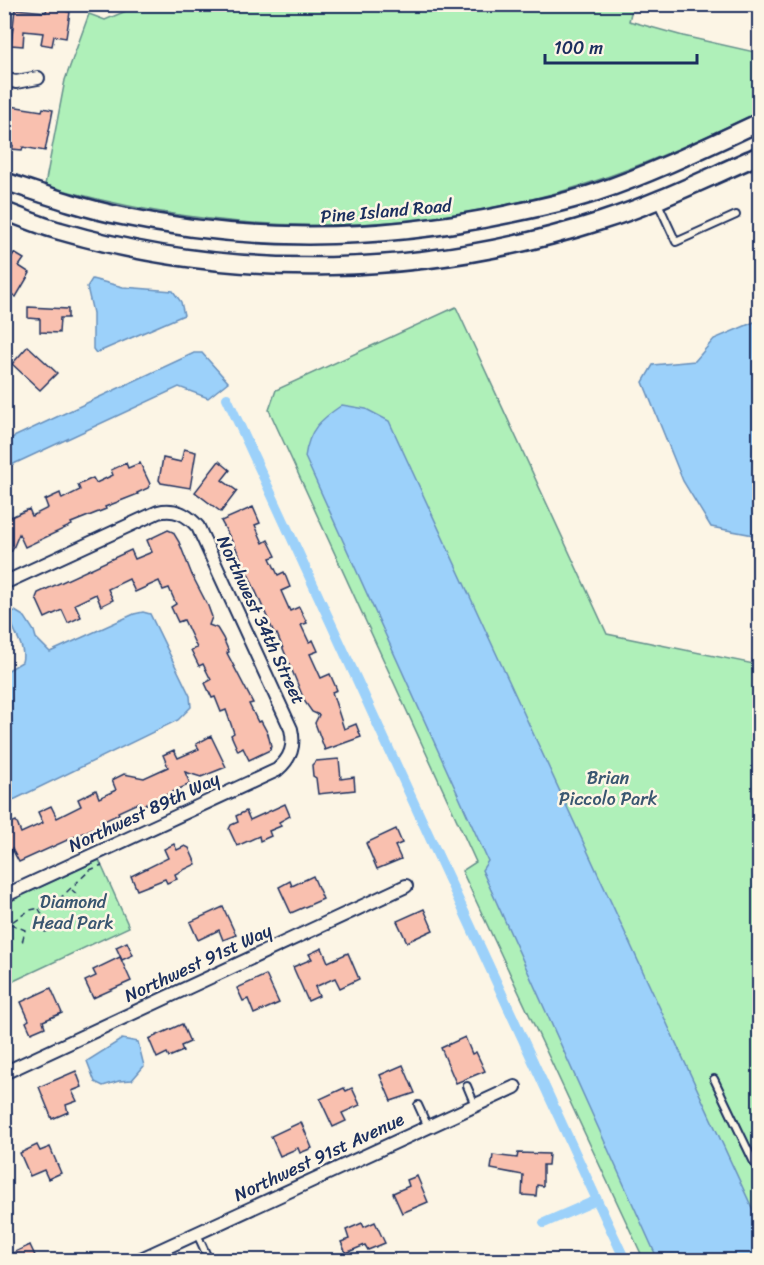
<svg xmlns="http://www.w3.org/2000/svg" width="764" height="1265" font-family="Sriracha,sans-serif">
  <rect width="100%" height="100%" fill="#fcf5e5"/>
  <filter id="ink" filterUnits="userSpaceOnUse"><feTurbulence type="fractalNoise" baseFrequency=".0167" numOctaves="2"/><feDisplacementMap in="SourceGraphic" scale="12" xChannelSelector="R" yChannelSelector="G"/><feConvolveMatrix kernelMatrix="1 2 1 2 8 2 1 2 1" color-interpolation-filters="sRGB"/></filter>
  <g filter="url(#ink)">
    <!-- green -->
    <g fill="#aff0b9" stroke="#65908c" stroke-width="1.5">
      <path d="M140,5H633L629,21L683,36L759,53V112C693,143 624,175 552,194C382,239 214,235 45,185L65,80L89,14L105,20Z"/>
      <path d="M456,307L607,634L759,665V1260H644L462,871L476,862L269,410L276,390Z"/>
      <path d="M99,860L129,927L5,985V903Z"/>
    </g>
    <!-- water -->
    <g fill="#9cd1fa" stroke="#6890bc" stroke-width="1.5">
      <path d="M92,279L123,287L173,291L181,302L184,315L96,353L93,349V313L87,287Z"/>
      <path d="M759,320V536L711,527L683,481L643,382L653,365L695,361L714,339Z"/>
      <path d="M194,353H202L228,382L208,398L179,387L5,468V441Z"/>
      <path d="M342,405L366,409L389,421L759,1223V1260H658L482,870L488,861L305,457C309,429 320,420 342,405Z"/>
      <path d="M15,611L25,617L34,631L36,638L50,652L134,614L143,612L150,614L190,696L191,707L178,720L5,804V672L22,662C27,644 9,630 10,612Z"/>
      <path d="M122,1039L138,1042L144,1066L132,1080L119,1081L103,1086L95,1082L87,1061Z"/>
    </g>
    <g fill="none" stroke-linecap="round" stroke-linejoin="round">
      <!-- canal -->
      <g stroke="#9cd1fa" stroke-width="10">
        <path d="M227,398L597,1200L544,1223"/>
        <path d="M597,1200L625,1260"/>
      </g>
    </g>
    <!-- building -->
    <g fill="#f9c0af" stroke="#1b2f5e" stroke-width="1.5">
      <path d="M47,8L70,12L66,38L54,36L52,46L41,44L43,33L24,31L23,46L11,45L15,9L46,12Z"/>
      <path d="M4,105L42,111L43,108L53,110L45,151L23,147L22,150L12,149L13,146L4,145Z"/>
      <path d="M14,253L24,259L19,266L30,273L16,297L4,289V269Z"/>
      <path d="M28,307L68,309V318H60L59,333L40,332V319L28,318Z"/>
      <path d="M28,346L57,373L40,390L12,364Z"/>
      <path d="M184,449L196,452L190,488L161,483L159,480L163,458L181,462Z"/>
      <path d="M219,461L230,470L222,480L237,491L221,512L195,492Z"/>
      <path d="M126,463L128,468L140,463L150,484L148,488L137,493L138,494L105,507L106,509L71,523L72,525L25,547L19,534L12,551L9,552L4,551V520L29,509L32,516L48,508L45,500L60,493L62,499L80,490L78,485L93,478L96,483L113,475L111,470Z"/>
      <path d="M253,507L260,523L255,525L263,543L268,540L276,556L270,558L278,575L284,572L290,587L281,591L290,611L299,607L307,623L301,625L309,642L313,640L318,651L310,654L321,678L330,674L337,690L332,692L344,729L356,724L361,737L325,750L315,723L319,715L312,712L305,702L277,634L275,635L245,567L244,568L239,554L221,521Z"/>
      <path d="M168,530L173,532L179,542L192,575L208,606L212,617L209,625L217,628L223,638L229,652L227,653L253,703L249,704L258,722L261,721L268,734L271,746L270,750L249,760L243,748L238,751L231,735L234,733L226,710L221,712L215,697L212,698L205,683L211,680L203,664L199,666L191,650L197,648L184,620L178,622L171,607L176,604L169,588L163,590L159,581L135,592L129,579L108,589L113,600L101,606L96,594L75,604L81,617L68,623L62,610L45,618L36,598L38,593L131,550L135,559L152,552L147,540Z"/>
      <path d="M211,736L226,767L201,777L185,772L190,784L142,806L140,802L118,812L119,814L104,821L105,823L19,862L12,849L8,869L4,868V826L16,821L21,833L43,823L38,812L51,806L57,818L81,806L78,799L96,790L99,798L116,790L112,780L124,774L144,778L168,767L163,755L174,750L178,758L199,749L196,744Z"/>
      <path d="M339,759L341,779L354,777L355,790L318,794L316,778L313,776L312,765L316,761Z"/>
      <path d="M285,804L290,816L279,822L281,826L269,831L271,836L260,841L259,836L237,846L229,829L231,825L238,822L236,816L246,811L250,820Z"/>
      <path d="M396,829L402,843L395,846L401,859L377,869L366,843Z"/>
      <path d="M174,844L177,850L185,846L189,848L196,864L175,874L177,879L167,883L165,879L137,890L131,876L168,858L164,849Z"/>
      <path d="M313,876L323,899L291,913L279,887L290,881L292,886Z"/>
      <path d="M223,907L236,935L223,940L219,930L198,940L190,922Z"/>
      <path d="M424,909L433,930L407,942L397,921Z"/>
      <path d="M127,942L133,955L122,960L116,947Z"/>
      <path d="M322,948L328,962L348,953L359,979L340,988L335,978L315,987L319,996L308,1001L293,967L312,959L309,954Z"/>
      <path d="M120,957L131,981L93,998L85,981L96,976L93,970Z"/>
      <path d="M266,975L279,1003L254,1014L248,999L243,1001L237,988Z"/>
      <path d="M51,988L62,1013L43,1021L45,1027L31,1033L26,1022L29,1020L21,1002Z"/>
      <path d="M182,1024L190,1042L181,1046L183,1051L169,1057L167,1053L157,1058L149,1039Z"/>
      <path d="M465,1037L472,1054L476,1052L485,1071L456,1083L441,1048Z"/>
      <path d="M403,1065L415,1093L391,1101L380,1075Z"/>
      <path d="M76,1071L82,1087L72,1091L77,1101L66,1105L68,1112L52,1119L39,1087Z"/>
      <path d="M344,1088L346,1091L352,1088L360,1105L342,1113L346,1121L333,1127L320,1099Z"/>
      <path d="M301,1122L312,1148L300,1153L298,1148L280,1156L271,1136Z"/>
      <path d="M37,1145L40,1151L50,1147L61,1173L48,1179L44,1170L30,1176L20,1153Z"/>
      <path d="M518,1153L549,1154L548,1165H543V1186L537,1185L536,1196L522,1195L523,1175L491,1169L493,1155L517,1158Z"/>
      <path d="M417,1176L428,1202L402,1213L393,1193L409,1186L407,1180Z"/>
      <path d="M375,1222L385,1243L368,1250L365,1245L346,1253L341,1242L349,1239L346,1230L362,1223L364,1227Z"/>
      <path d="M30,1245L37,1260H4V1257Z"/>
    </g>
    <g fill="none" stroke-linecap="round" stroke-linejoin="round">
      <defs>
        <g id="service">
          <path d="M756,4L760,7"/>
          <path d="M658,203L676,242L736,215"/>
          <path d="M714,1079L760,1175"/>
          <path d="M467,1086L475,1105"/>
          <path d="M418,1105L428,1127"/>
          <path d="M197,1234L209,1260"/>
        </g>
        <g id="minor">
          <path d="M4,79L16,82L38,78"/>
          <path d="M4,583L158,512C175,508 187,514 198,527L291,729C295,746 291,758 277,770L4,896"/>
          <path d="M4,1073L406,886"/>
          <path d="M139,1260L515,1087"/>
        </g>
        <g id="secondary">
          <path d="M4,181C43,194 82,208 122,216C250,243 381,241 509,214C538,208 568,202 597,192C653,173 706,147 760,122"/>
          <path d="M4,211C23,218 41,226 60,231C234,282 428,277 601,221C655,204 707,178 760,155"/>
        </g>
      </defs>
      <!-- service casing -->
      <use href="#service" stroke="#1b2f5e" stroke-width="10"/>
      <!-- minor casing -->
      <use href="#minor" stroke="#1b2f5e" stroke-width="16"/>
      <!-- secondary casing -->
      <use href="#secondary" stroke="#1b2f5e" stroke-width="21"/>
      <!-- path -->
      <g stroke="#1b2f5e" stroke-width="1.5" stroke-dasharray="6 4.5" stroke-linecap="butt">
        <path d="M72,890L80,897"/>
        <path d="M39,909L44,918L45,932L52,930"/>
        <path d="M11,924L25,930L22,943"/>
        <path d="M4,927L30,910L52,906L90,870L102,865"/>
      </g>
      <!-- service -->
      <use href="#service" stroke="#fcf5e5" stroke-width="6"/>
      <!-- minor -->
      <use href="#minor" stroke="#fcf5e5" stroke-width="12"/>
      <!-- secondary -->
      <use href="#secondary" stroke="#fcf5e5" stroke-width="16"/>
    </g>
  </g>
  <g text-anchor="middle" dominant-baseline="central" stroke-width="5" stroke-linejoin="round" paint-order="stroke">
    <!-- street labels -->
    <g font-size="18" fill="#1b2f5e" stroke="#fcf5e5">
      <text transform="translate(386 211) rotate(-5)">Pine Island Road</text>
      <text transform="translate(261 620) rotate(65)">Northwest 34th Street</text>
      <text transform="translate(144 812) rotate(-25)">Northwest 89th Way</text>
      <text transform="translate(198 963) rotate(-25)">Northwest 91st Way</text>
      <text transform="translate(319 1157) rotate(-25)">Northwest 91st Avenue</text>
    </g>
    <!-- park labels -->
    <g font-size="18" fill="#395670" stroke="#fcf5e5">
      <text x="608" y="778">Brian<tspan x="608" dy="21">Piccolo Park</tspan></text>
      <text x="73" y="902">Diamond<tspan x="73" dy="21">Head Park</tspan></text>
    </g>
  </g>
  <!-- margin -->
  <rect width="764" height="1265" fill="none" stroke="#fcf5e5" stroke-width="24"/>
  <rect x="12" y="12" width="740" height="1241" fill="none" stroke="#1b2f5e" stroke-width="2" filter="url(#ink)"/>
  <!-- scale -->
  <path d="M545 54v9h152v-9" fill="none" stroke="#1b2f5e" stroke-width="3"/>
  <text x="554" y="54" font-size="18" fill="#1b2f5e" stroke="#fcf5e5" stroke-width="4.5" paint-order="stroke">100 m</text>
</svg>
